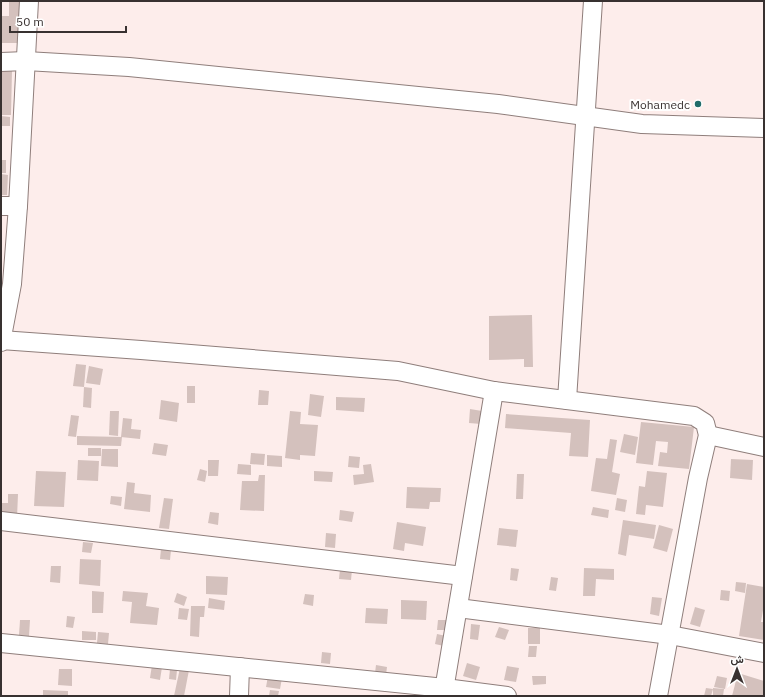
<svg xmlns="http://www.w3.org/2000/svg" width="765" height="697" font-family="'IBM Plex Sans',Vazirmatn,sans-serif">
  <rect width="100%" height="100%" fill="#fdedeb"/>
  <!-- building -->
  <g fill="#d4c1bd">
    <path d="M9,1H20L19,43H1V16H9Z"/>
    <path d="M1,70H12L11,115H1Z"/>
    <path d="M1,116L10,117V126H1Z"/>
    <rect x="1" y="160" width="5" height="13"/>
    <path d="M1,174L8,175L7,195H1Z"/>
    <path d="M532,315L533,367H524V359L489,360V316Z"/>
    <path d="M76,364L86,365L84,387L73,386Z"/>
    <path d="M89,366L103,369L100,385L86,383Z"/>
    <rect x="187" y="386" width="8" height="17"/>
    <path d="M84,387L92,388L91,408L83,407Z"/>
    <path d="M259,390L269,391L268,405H258Z"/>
    <path d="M310,394L324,396L321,417L308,415Z"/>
    <path d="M336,397L365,398L364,412L336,410Z"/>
    <path d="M161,400L179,403L177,422L159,419Z"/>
    <path d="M470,409L482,411L481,424L469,423Z"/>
    <path d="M110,411H119L118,436L109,435Z"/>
    <path d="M290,411L301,412L300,424L318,425L315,456L300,455V460L285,458Z"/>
    <path d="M506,414L590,420L588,457L569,456L571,433L505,428Z"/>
    <path d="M71,415L79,416L76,437L68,436Z"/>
    <path d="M123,418L132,419L131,429L141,430L140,439L121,437Z"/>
    <path d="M641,422L694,427L689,469L658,466L660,452L667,453L668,442L656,441L653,465L636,463Z"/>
    <path d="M624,434L638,437L635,455L620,452Z"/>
    <path d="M77,436L122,437L121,446L77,445Z"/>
    <path d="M610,439L617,440L612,472L620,474L616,495L591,491L596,458L607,459Z"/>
    <path d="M154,443L168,445L166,456L152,454Z"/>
    <rect x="88" y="448" width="13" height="8"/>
    <path d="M102,449H118V467L101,466Z"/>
    <path d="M251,453L265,454L264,465L250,464Z"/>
    <path d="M267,455L282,456V467L267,466Z"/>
    <path d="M349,456L360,457L359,468L348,467Z"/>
    <path d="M731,459L753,460L752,480L730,478Z"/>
    <path d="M78,460L99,461L98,481L77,480Z"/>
    <path d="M208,460H219L218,476H208Z"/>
    <path d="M238,464L251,465V475L237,474Z"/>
    <path d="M371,464L374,482L354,485L353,475L364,474L363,465Z"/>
    <path d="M200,469L207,471L205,482L197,480Z"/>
    <path d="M36,471L66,472L64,507L34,506Z"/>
    <path d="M314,471L333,472L332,482L314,481Z"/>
    <path d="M647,471L667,473L663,507L646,505L645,515L636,514L639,486L645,487Z"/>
    <path d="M517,474H524L523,499H516Z"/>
    <path d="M259,475H265L264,511L240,510L242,481H258Z"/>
    <path d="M127,482L135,483L134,493L151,495L150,512L124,509Z"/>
    <path d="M407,487L441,488L440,502H430L429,509L406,508Z"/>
    <path d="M8,494H18L17,518H1V503H8Z"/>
    <path d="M111,496L122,497L121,506L110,504Z"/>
    <path d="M164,498L173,499L169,529L159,528Z"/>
    <path d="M617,498L627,500L625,512L615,510Z"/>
    <path d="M593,507L609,510L608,518L591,515Z"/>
    <path d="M340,510L354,512L352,522L339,520Z"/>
    <path d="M210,512L219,513L218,525L208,523Z"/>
    <path d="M623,520L656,525L654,539L629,535L626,556L618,554Z"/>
    <path d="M397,522L426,527L423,546L405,543L404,551L393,549Z"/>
    <path d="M659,525L673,529L667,552L653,548Z"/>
    <path d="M499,528L518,530L516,547L497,545Z"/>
    <path d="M326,533L336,534L335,548L325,547Z"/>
    <path d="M83,542L93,543L91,553L82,552Z"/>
    <path d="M161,549L171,550L170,560L160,559Z"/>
    <path d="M80,559L101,560L100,586L79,584Z"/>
    <path d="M51,566H61L60,583L50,582Z"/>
    <path d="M511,568L519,569L517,581L510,580Z"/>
    <path d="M584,568L614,569V580L596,579L595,596H583Z"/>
    <path d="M340,569L352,570L351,580L339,579Z"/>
    <path d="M206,576L228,577L227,595L206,594Z"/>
    <path d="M551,577L558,578L556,591L549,590Z"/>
    <path d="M736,582L746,583L745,593L735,591Z"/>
    <path d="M747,584L764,587V604L761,622H764V640L739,636Z"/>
    <path d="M721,590L730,591L729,601L720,600Z"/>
    <path d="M92,591L104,592L103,613H92Z"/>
    <path d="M123,591L148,593L146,606L159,608L157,625L130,623L132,602L122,601Z"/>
    <path d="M177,593L187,597L184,606L174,602Z"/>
    <path d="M305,594L314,595L313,606L303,604Z"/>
    <path d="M652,597L662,598L659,616L650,614Z"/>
    <path d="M209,598L225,601L224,610L208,608Z"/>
    <path d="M401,600L427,601L426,620L401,619Z"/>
    <path d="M191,606H205L204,617H200L199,637L190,636Z"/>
    <path d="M695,607L705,610L700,627L690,624Z"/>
    <path d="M179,608L189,609L187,620L178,619Z"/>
    <path d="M366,608L388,609L387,624L365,623Z"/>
    <path d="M67,616L75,617L73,628L66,627Z"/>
    <path d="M20,620H30L29,636L19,635Z"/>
    <path d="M438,620H448L447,630H437Z"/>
    <path d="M471,624L480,625L478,640L470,639Z"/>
    <path d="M499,627L509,630L505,640L495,637Z"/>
    <rect x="528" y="628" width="12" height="16"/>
    <path d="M82,631L96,632V640H82Z"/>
    <path d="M98,632L109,633L108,644L97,643Z"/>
    <path d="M437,634L446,636L444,646L435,644Z"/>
    <path d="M529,646H537L536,657H528Z"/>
    <path d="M322,652L331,653L330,664L321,663Z"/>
    <path d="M467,663L480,667L476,680L463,676Z"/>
    <path d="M152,665L162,667L160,680L150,678Z"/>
    <path d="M376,665L387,667L386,675L375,673Z"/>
    <path d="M507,666L519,668L516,682L504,680Z"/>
    <path d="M180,668L189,670L184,696H174Z"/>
    <path d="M59,669H72V686L58,685Z"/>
    <path d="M170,669L177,670L176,680L169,679Z"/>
    <path d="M738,673L764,681V696H732Z"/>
    <path d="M268,676L282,678L280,689L266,687Z"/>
    <path d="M532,676H546V684L533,685Z"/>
    <path d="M717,676L727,678L725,689L714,687Z"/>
    <path d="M706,688L713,689L711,696H704Z"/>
    <path d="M713,688L724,689L723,696H713Z"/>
    <path d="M43,690L68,691V696H43Z"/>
    <path d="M270,690L279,691L278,696H269Z"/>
  </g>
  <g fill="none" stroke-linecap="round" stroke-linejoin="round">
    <defs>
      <g id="street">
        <path d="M1,62L26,61L129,67L498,104L642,124L764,128"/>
        <path d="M1,206H18"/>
        <path d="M1,340L141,350L398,371L494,391L694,416L705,423L708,435L698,478L658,696"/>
        <path d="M1,342L12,284L18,206L29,1"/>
        <path d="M567,400L593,1"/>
        <path d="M708,435L764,447"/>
        <path d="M1,521L463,576"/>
        <path d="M458,608L670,635L764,653"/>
        <path d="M1,643L445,688L507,696"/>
        <path d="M239,696L240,667"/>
        <path d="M443,696L494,391"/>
      </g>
    </defs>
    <!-- street casing -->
    <use href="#street" stroke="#8f7e7b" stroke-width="20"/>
    <!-- street -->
    <use href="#street" stroke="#fff" stroke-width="18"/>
  </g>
  <!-- markers -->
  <circle fill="#206c6a" stroke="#fff" stroke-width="1.5" cx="698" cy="104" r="4"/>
  <g text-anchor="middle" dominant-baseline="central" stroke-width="4" stroke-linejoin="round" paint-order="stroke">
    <!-- poi labels -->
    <g font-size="12" fill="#383130" stroke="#fff" text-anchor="end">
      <text x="690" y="104">Mohamedc</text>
    </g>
  </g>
  <!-- border -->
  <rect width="765" height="697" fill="none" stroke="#383130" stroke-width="4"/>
  <!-- north arrow -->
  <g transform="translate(737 669)" stroke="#ffffff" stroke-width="3" paint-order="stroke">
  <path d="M0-3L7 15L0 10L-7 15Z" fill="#383130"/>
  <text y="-6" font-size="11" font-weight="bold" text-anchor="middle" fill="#383130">ش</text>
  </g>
  <!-- scale -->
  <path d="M10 26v6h116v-6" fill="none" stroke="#383130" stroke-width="2"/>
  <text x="16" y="26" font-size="12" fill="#383130" stroke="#ffffff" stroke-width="3" paint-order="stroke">50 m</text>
</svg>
